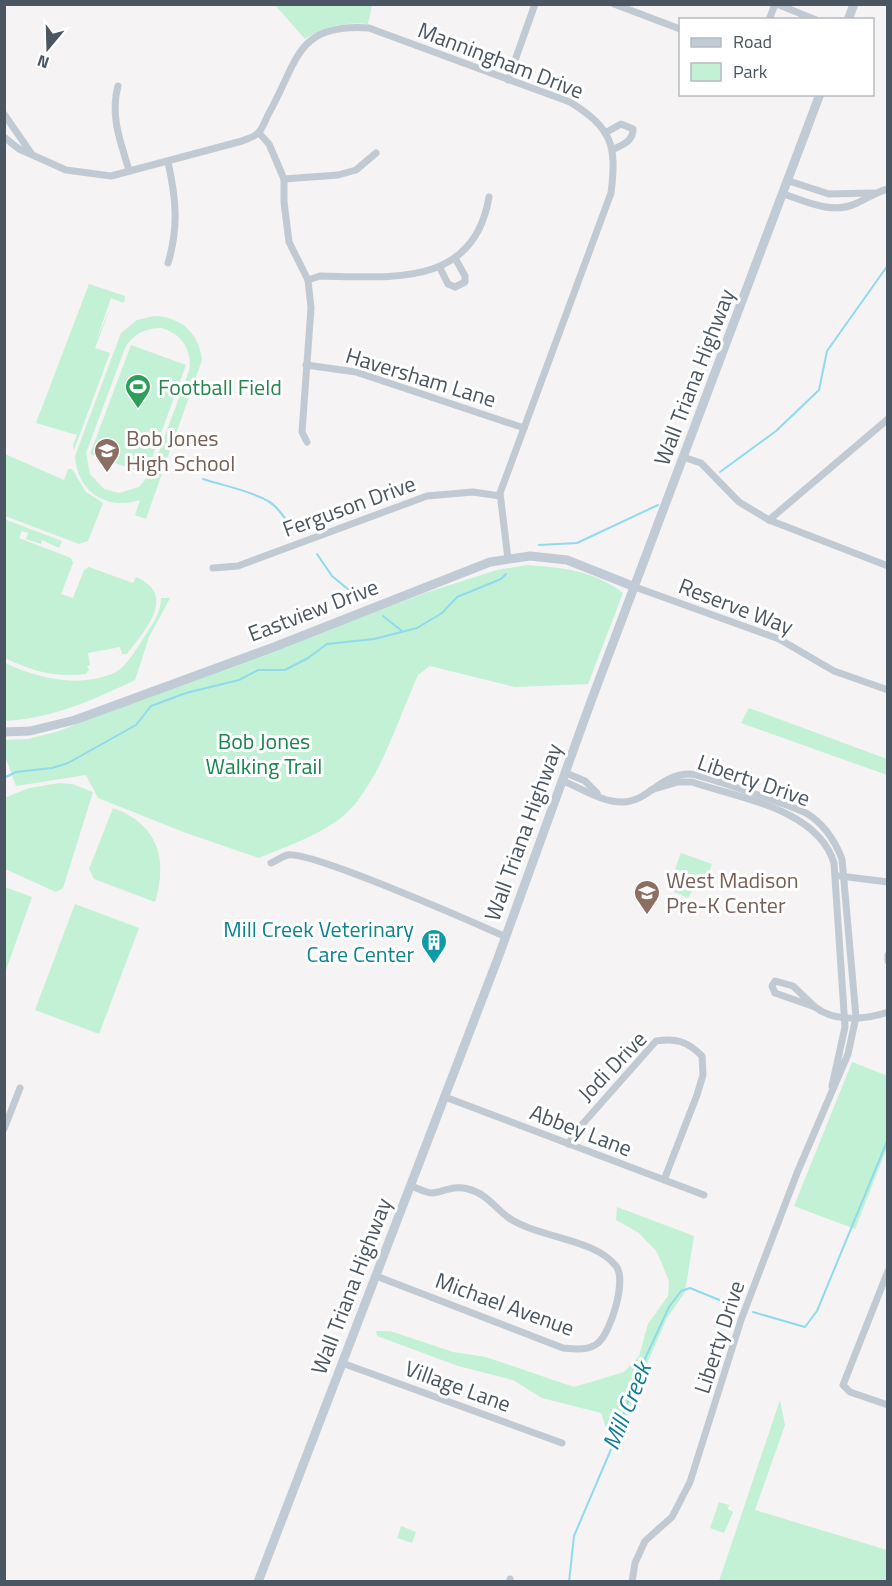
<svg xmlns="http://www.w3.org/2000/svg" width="892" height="1586" font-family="'Titillium Web',sans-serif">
  <rect width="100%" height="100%" fill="#f5f3f3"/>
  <!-- green -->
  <g fill="#c3f1d5" fill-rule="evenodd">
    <path d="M275,5H372L368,24C344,22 325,26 305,39Z"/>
    <path d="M89,284L125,296L124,303L111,298L96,341L111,306L95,348L110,353L74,450L73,445L77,435L36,423Z"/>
    <path d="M154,316C181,317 199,333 202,360L146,519L135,515L140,500C107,511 77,492 75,456L121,333L137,320ZM161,328C181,333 193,350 189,371L151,473L139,487L119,493L104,489L90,474L86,453L125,348C133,334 145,328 161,328Z"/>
    <path d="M131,345L186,365L146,474L90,454Z"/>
    <path d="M5,454L64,480L68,469H72L86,492L103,503L88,541L79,544L5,516Z"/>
    <path d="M4,519L62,541L59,548L42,540L41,544L26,539L28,533L22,531L19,538L71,558L73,563L61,594L73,598L84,570L89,567L133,583L136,577C178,595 145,630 127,654H122L120,647L88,653L90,665L87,666L89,670L86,674C56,678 31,671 5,658Z"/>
    <path d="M527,565C561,567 595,571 623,593L588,684L515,687L430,666L418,675C400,715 383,770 355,804C332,832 291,844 259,858L186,833L98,798L86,775L16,786L5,756L4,740L28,739L56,732L428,592L497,570Z"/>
    <path d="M161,598H170L149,637L135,680C91,701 53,718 5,721V663C38,678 76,688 112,674C126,668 135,651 143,639C151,626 161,614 161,598Z"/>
    <path d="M749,708L887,759V775L741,723Z"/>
    <path d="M59,783L72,784L93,792L63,888L56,892L5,869L4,798L29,788Z"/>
    <path d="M113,808C158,824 168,859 155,902L94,879L89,869Z"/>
    <path d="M681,853L712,864L706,880L675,869Z"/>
    <path d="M678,882L693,889L688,898L674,892Z"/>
    <path d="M5,887L32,897L5,973L4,887Z"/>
    <path d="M75,904L139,928L99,1034L35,1010Z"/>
    <path d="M852,1062L888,1076L887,1148L855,1229L794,1206Z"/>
    <path d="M617,1207L694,1236L685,1292L667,1318L645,1368L621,1432L607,1431L601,1413L542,1398L513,1380L458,1366L377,1336L376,1331H390L453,1352L486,1357L574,1387L624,1372L639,1356L648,1324L668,1296L669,1281L657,1252L639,1233L616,1220Z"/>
    <path d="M780,1400L785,1425L755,1510L887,1550V1581H719Z"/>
    <path d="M719,1502L729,1505L728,1509L733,1512L724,1533L710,1528Z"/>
    <path d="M401,1526L416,1532L412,1543L397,1538Z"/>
  </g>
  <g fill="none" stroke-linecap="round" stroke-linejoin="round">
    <!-- stream -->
    <g stroke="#90daee" stroke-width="2">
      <path d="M720,472L776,431L819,390L827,351L888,265"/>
      <path d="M203,479C224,486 249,490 268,501C281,508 285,523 298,531"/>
      <path d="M539,545L577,543L658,505"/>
      <path d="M317,554L332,576L361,600"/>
      <path d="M383,616L402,631"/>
      <path d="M4,778L16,772L52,768L68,763L136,725L151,706L186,693L239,680L258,670H285L308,658L327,644L374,639L417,628L442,613L457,597L501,579L506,574"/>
      <path d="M753,1312L805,1327L817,1311L888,1139"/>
      <path d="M569,1582L574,1536L612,1447L637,1376L669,1307L681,1291L690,1288L734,1306"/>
    </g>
    <!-- street -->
    <g stroke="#c1cad2" stroke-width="7">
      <path d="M614,4L680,29"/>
      <path d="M777,4L816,20"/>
      <path d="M769,20L775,4"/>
      <path d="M508,80L535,4"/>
      <path d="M118,86C110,115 120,141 129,170"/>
      <path d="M4,114L31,153"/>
      <path d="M259,133L269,144L284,179V202L289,242L308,280L311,308L302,432L307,442"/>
      <path d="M605,133L621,124L633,129C633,141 624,144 614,149"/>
      <path d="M4,137L19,149L66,170L111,176L242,141C246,139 255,137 258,133C263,129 266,118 269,113C298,62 295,23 369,28L570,102C612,128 617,145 611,193L500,493L508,559"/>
      <path d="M168,162C176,198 179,227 168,263"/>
      <path d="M284,179L338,175L356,170L376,153"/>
      <path d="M789,181L829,194L873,193"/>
      <path d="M784,194C807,202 833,215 857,203C868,198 876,192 888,189"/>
      <path d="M440,268L448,284L455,287L465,282V276L455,258"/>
      <path d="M308,280L320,276C391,277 474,288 489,197"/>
      <path d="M306,365L356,372L524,428"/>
      <path d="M683,457L701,463L739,502L769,520L888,566"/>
      <path d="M769,520L888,419"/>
      <path d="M213,568L238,566L427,496L473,492L500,496"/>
      <path d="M635,587L779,639L834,671L888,690"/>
      <path d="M566,773L585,781L597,793"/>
      <path d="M563,781C581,788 603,803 623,802C647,802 661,774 689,774C700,774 795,807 806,813C823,823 835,841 842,859L856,1017L848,1054L797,1173L741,1320L690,1482L672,1517L645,1541L635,1563L632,1582"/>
      <path d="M651,790L678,782H692C739,798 818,809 834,863L845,1027L832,1086"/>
      <path d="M271,863C276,861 283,856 288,855C311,851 475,923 506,937"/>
      <path d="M840,876L888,882"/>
      <path d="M888,955V961"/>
      <path d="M775,981L793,986L815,1007L775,993L772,986Z"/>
      <path d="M815,1007C834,1022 865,1020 888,1012"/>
      <path d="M445,1097L704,1195"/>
      <path d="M4,1129L20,1088"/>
      <path d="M568,1144L579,1128L656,1041C676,1038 687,1041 702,1056L703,1075L697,1095L664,1180"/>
      <path d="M888,1271L843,1385L850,1392L888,1405"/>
      <path d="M376,1276L563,1348C574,1349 589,1351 598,1343C611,1332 627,1280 616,1266C594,1238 538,1238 509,1218C495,1208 486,1193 468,1189C453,1185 443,1192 432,1193C426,1193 417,1188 411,1186"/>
      <path d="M342,1363L562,1443"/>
      <path d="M510,1582V1579"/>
    </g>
    <!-- secondary -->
    <g stroke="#c1cbd6" stroke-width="9">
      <path d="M848,20L854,4"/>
      <path d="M4,732L30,731L75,720L274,647L490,562L530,556L567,560L635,587"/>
      <path d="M258,1582L498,958L590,704L820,94"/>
    </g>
  </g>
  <!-- icons -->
  <defs>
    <symbol id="stadium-pin" viewBox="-11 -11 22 30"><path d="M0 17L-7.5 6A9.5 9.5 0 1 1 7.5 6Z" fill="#2e9e5b" stroke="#fff"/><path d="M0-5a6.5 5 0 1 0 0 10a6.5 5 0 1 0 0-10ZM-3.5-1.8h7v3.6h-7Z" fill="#fff"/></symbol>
    <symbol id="school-pin" viewBox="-11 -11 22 30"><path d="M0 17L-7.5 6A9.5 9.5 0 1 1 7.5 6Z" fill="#8d6e63" stroke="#fff"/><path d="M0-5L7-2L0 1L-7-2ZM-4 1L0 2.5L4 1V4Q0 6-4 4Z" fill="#fff"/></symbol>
    <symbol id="building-pin" viewBox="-11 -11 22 30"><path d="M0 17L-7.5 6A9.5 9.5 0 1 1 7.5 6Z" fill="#0f9aa8" stroke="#fff"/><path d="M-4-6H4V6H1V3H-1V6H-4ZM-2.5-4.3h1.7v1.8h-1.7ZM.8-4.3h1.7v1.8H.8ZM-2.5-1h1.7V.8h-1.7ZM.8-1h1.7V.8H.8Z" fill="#fff"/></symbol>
  </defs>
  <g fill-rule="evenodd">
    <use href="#stadium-pin" x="123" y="372" width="30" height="40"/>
    <use href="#school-pin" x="92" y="436" width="30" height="40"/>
    <use href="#school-pin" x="632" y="878" width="30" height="40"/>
    <use href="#building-pin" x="419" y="927" width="30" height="40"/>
  </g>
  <g text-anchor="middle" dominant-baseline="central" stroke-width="6" stroke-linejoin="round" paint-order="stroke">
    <!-- street labels -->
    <g font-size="22" fill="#4a5661" stroke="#fff">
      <text transform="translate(501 60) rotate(21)">Manningham Drive</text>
      <text transform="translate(421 377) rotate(17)">Haversham Lane</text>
      <text transform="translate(694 377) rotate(-69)">Wall Triana Highway</text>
      <text transform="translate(349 506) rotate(-20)">Ferguson Drive</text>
      <text transform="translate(736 606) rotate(21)">Reserve Way</text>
      <text transform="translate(313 610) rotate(-21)">Eastview Drive</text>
      <text transform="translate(754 780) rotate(19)">Liberty Drive</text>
      <text transform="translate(523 832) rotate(-70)">Wall Triana Highway</text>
      <text transform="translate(612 1066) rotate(-46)">Jodi Drive</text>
      <text transform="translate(581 1130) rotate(21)">Abbey Lane</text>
      <text transform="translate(351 1286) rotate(-69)">Wall Triana Highway</text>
      <text transform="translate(505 1304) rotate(20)">Michael Avenue</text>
      <text transform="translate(719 1337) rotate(-72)">Liberty Drive</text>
      <text transform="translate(458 1386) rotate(20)">Village Lane</text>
    </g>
    <!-- leisure labels -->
    <g font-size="22" fill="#27864d" stroke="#fff" text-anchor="start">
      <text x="158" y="387">Football Field</text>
    </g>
    <!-- education labels -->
    <g font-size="22" fill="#785e54" stroke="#fff" text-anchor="start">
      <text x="126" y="438">Bob Jones<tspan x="126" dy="25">High School</tspan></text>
      <text x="666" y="880">West Madison<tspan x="666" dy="25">Pre-K Center</tspan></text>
    </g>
    <!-- park labels -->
    <g font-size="22" fill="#17864f" stroke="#fff">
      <text x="264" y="741">Bob Jones<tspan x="264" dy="25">Walking Trail</tspan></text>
    </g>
    <!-- culture labels -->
    <g font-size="22" fill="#0d838f" stroke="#fff" text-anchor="end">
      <text x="414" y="929">Mill Creek Veterinary<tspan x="414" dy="25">Care Center</tspan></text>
    </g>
    <!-- water labels -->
    <g font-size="24" font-style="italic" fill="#0c7c9b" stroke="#fff">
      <text transform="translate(626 1406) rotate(-68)">Mill Creek</text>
    </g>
  </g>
  <!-- border -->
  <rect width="892" height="1586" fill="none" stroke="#4a5661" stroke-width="12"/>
  <!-- legend -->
  <rect x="679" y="18" width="195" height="78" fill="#ffffff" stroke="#b7bbc0" stroke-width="1.5"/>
  <rect x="691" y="38" width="30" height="9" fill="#c1cbd6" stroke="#b7bbc0" stroke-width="1.5"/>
  <text x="733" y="48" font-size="18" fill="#4a5661">Road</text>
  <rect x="691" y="63" width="30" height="18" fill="#c3f1d5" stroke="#b7bbc0" stroke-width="1.5"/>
  <text x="733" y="78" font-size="18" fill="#4a5661">Park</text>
  <!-- north arrow -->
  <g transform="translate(48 48) rotate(199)" stroke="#ffffff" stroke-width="4.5" paint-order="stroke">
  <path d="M0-4.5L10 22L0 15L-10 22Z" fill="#4a5661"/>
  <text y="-9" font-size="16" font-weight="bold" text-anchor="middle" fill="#4a5661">N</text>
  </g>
</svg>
